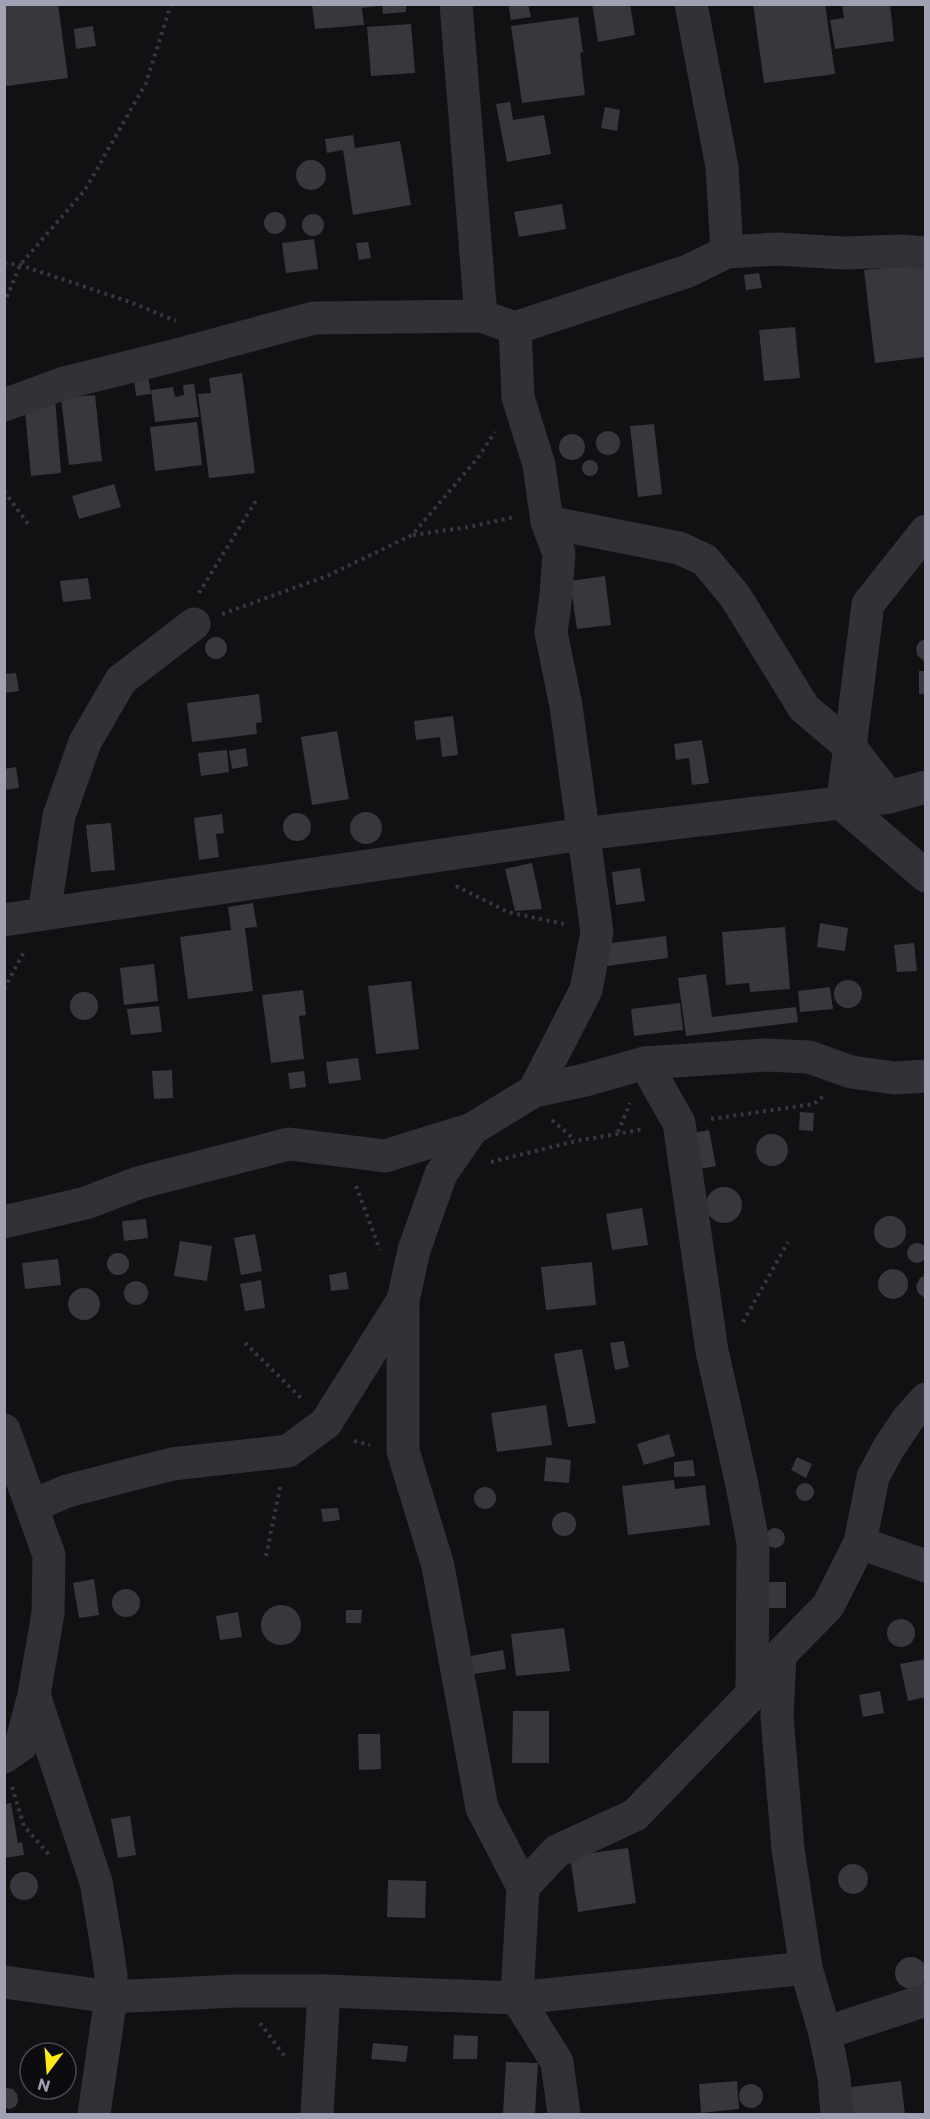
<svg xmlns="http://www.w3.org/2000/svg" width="930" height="2119" font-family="Commissioner,sans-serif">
  <rect width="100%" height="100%" fill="#111012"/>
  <!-- building -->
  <g fill="#38373d">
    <path d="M4,4H58L68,78L6,86Z"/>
    <path d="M312,4H378V6L362,8L364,25L315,29Z"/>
    <path d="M382,4H406V12L383,14Z"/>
    <path d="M508,4H528L531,17L511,20Z"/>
    <path d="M592,4H630L635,35L598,42Z"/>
    <path d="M753,4H825L835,74L764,83Z"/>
    <path d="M842,4H890L894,41L835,49L830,20L844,18Z"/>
    <path d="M578,17L583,52L580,53L585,95L522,103L511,26Z"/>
    <path d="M411,24L415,73L371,76L367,27Z"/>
    <path d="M93,26L96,46L76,49L74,29Z"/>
    <path d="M510,102L513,120L544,115L551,154L507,162L496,104Z"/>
    <path d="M605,107L620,110L617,131L601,128Z"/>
    <path d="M353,135L355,148L400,141L411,205L353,215L343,150L327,153L325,139Z"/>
    <circle cx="311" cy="175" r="15"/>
    <path d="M562,204L566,229L519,237L514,212Z"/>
    <circle cx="275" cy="223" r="11"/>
    <circle cx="313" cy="225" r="11"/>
    <path d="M314,239L318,269L286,273L282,243Z"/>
    <path d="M368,242L371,258L359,260L356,243Z"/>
    <path d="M923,264L926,285V357L875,363L864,270Z"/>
    <path d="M759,273L762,288L746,290L744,275Z"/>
    <path d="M795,327L800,378L764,381L759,330Z"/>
    <path d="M242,373L255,473L209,478L198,394L211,393L209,378Z"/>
    <path d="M148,377L151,394L136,396L134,378Z"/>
    <path d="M194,384L199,417L155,422L151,390L173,387L175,397L184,395L183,385Z"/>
    <path d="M95,395L102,461L69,465L61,398Z"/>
    <path d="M55,398L61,473L31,476L24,401Z"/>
    <path d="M197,422L202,465L155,471L150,427Z"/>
    <path d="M654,424L662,494L638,497L630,426Z"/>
    <circle cx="608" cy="443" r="12"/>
    <circle cx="572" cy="447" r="13"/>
    <circle cx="590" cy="468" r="8"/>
    <path d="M114,484L121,507L79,519L72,496Z"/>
    <path d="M605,576L611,625L577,629L570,581Z"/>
    <path d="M88,578L91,599L63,602L60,581Z"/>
    <circle cx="216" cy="648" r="11"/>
    <path d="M926,638V663L917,655L916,648L919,642Z"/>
    <rect x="919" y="671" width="7" height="23"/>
    <path d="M16,673L19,691L4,693V674Z"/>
    <path d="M259,694L262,722L256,723L257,734L192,742L187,703Z"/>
    <path d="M453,716L458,755L442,757L440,737L416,740L414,721Z"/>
    <path d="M337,731L349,799L312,805L301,737Z"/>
    <path d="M702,740L709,783L692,785L689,758L676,760L674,744Z"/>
    <path d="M246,748L248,766L232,769L229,751Z"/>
    <path d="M227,750L229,772L201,776L198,753Z"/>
    <path d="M16,767L19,788L4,790V769Z"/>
    <circle cx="366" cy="828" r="16"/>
    <circle cx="297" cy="827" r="14"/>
    <path d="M222,814L224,833L216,834L219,857L199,860L194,818Z"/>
    <path d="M111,823L115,870L91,872L86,825Z"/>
    <path d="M532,863L542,909L515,911L505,869Z"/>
    <path d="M640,868L645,901L616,905L612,872Z"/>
    <path d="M253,903L257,927L245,928L253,991L188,999L180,937L231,930L228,907Z"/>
    <path d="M820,923L848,928L845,951L817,947Z"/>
    <path d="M785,927L790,989L750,992L749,983L726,985L722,932Z"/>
    <path d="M666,936L668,958L606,966L603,944Z"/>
    <path d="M914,943L917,971L897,972L894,945Z"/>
    <path d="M154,964L158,1001L124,1005L120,968Z"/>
    <path d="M706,974L712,1017L796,1007L798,1022L686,1036L678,978Z"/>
    <circle cx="848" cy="994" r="14"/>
    <path d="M411,981L419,1049L376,1054L368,986Z"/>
    <path d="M830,987L833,1009L800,1012L798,991Z"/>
    <path d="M303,990L306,1015L299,1016L304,1059L271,1063L262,995Z"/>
    <circle cx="84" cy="1006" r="14"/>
    <path d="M680,1003L683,1030L634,1036L631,1009Z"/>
    <path d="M159,1006L162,1032L131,1035L127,1009Z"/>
    <path d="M358,1058L361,1080L329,1084L326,1062Z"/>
    <path d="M172,1070L173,1098L154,1099L152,1071Z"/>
    <path d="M304,1071L306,1087L290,1089L288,1073Z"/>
    <path d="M800,1112L814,1113L813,1131L799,1130Z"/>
    <path d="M709,1130L716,1166L694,1170L688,1134Z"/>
    <circle cx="772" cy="1150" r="16"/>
    <circle cx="724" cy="1205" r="18"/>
    <path d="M642,1208L648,1245L612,1250L606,1214Z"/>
    <circle cx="890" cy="1232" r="16"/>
    <path d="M146,1219L148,1238L124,1241L122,1221Z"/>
    <path d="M255,1234L262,1271L241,1275L234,1238Z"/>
    <path d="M180,1241L212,1246L207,1281L174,1276Z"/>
    <circle cx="917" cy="1253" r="10"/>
    <circle cx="118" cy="1264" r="11"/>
    <path d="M58,1259L61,1285L25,1289L22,1263Z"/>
    <path d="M592,1262L596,1305L546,1310L541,1267Z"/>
    <circle cx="893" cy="1284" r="15"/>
    <path d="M346,1272L349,1289L331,1291L329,1275Z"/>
    <path d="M926,1275V1299L918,1293L916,1286L920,1278Z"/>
    <path d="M261,1280L265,1308L245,1311L240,1284Z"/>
    <circle cx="136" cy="1293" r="12"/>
    <circle cx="84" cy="1304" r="16"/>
    <path d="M624,1341L629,1367L615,1370L610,1343Z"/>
    <path d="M582,1349L596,1423L568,1427L554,1354Z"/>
    <path d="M546,1405L552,1445L497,1452L491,1413Z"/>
    <path d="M669,1434L675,1456L644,1465L637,1444Z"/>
    <path d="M546,1457L571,1460L569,1483L544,1481Z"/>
    <path d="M797,1457L812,1464L806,1478L791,1470Z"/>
    <path d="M693,1460L695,1476L674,1477V1462Z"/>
    <path d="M674,1480L675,1489L705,1485L710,1525L628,1535L622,1486Z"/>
    <circle cx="805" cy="1492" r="9"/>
    <circle cx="485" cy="1498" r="11"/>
    <path d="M338,1508L340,1520L323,1522L321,1509Z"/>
    <circle cx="564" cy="1524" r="12"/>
    <circle cx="775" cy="1538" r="10"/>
    <path d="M94,1579L99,1615L79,1618L73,1583Z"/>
    <path d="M769,1582H786V1608H768Z"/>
    <circle cx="126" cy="1603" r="14"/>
    <circle cx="281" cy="1625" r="20"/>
    <path d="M346,1610H362L361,1623H346Z"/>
    <path d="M238,1612L242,1637L220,1640L216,1616Z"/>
    <circle cx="901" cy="1633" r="14"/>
    <path d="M564,1628L570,1671L516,1676L511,1634Z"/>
    <path d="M503,1650L506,1669L474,1674L471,1656Z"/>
    <path d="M926,1659V1697L908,1701L900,1664Z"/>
    <path d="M880,1691L884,1713L863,1717L859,1695Z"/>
    <path d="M513,1711H549V1763H512Z"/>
    <path d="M358,1734H380L381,1769L359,1770Z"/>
    <path d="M11,1803L18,1843L22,1842L24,1855L4,1858V1804Z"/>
    <path d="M130,1816L136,1855L118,1858L111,1819Z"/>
    <path d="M628,1848L636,1903L578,1912L570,1856Z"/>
    <circle cx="853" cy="1879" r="15"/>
    <circle cx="24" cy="1886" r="14"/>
    <path d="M388,1880L426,1881L425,1918L387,1917Z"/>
    <circle cx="911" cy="1973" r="16"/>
    <path d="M454,2035L478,2036L477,2059H453Z"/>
    <path d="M373,2043L408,2046L406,2062L371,2059Z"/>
    <path d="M506,2062L538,2063L535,2114H503Z"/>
    <path d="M737,2081L739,2109L701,2113L699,2084Z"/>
    <path d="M901,2081L905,2114H847L843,2088Z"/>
    <circle cx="751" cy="2096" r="12"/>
    <path d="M7,2088L13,2089L17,2094L18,2101L16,2106L10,2109L4,2108V2089Z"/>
  </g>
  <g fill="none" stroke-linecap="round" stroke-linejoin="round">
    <!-- path -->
    <g stroke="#37373e" stroke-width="4" stroke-dasharray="3 4.5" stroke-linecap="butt">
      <path d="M4,263L20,265L130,302L176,321"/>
      <path d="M4,304L20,265L85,190L146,83L171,4"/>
      <path d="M4,491L28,524"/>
      <path d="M413,535L469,527L514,517"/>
      <path d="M199,593L257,499"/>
      <path d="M222,614L327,576L412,535L477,459L495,432"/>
      <path d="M456,886L508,912L564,924"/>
      <path d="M4,989L25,950"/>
      <path d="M711,1119L814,1104L823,1096"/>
      <path d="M552,1120L575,1140"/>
      <path d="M618,1132L630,1103"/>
      <path d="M491,1162L576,1141L645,1129"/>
      <path d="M356,1186L380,1250"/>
      <path d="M743,1322L788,1242"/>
      <path d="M245,1343L303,1400"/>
      <path d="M354,1441L370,1445"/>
      <path d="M266,1556L281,1483"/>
      <path d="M12,1787L24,1826L51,1857"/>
      <path d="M260,2023L286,2058"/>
    </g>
    <!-- minor -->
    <g stroke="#323137" stroke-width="33">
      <path d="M456,4L481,316"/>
      <path d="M691,4L722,167L727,252"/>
      <path d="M515,328L518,397L539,465L547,522L679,548L705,560L735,596L804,708L850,747L842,804L926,876"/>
      <path d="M4,405L64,383L173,356L314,318L481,316L515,328L688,271L727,252L777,249L844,253L901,251L926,253"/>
      <path d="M889,797L850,747L868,604L926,531"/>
      <path d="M44,914L583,834L889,797L926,787"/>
      <path d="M4,920L44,914L59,816L85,742L121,680L194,624"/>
      <path d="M645,1063L679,1123L712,1351L741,1480L753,1543L752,1694"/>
      <path d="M534,1091L585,1080L645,1063L766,1055L809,1057L851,1072L895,1078L926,1076"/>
      <path d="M4,1222L86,1203L138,1183L289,1144L385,1156L472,1129L534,1091L586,990L597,932L566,706L551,632L556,595L559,553L547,522"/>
      <path d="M403,1300V1451L438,1566L482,1808L523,1887"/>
      <path d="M4,1430L49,1555L48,1613L34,1695L21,1745L4,1757"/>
      <path d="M32,1506L67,1491L172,1464L288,1451L326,1423L403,1300L414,1250L441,1174L472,1129"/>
      <path d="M860,1543L926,1566"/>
      <path d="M34,1695L96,1882L106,1941L111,1975V1997L94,2114"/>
      <path d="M4,1982L111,1997L235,1991H324L517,1998L806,1968"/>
      <path d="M825,2033L926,2000"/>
      <path d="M317,2114L324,1991"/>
      <path d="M564,2114L557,2062L517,1998L523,1887L557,1851L635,1815L752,1694L765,1676"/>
      <path d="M837,2114L834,2078L825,2033L806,1968L788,1849L777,1717L780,1655L828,1606L860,1543L873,1477L888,1449L908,1419L926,1399"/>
    </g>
  </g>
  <!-- border -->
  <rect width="930" height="2119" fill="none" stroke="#a0a2b4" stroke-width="12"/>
  <!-- north arrow -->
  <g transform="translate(48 2071) rotate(196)"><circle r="28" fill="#0c0b0d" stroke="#474750" stroke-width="1.5"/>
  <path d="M0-4.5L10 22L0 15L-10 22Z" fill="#ffeb1b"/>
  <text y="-9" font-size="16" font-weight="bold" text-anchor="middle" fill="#a0a2b4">N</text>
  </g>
</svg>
